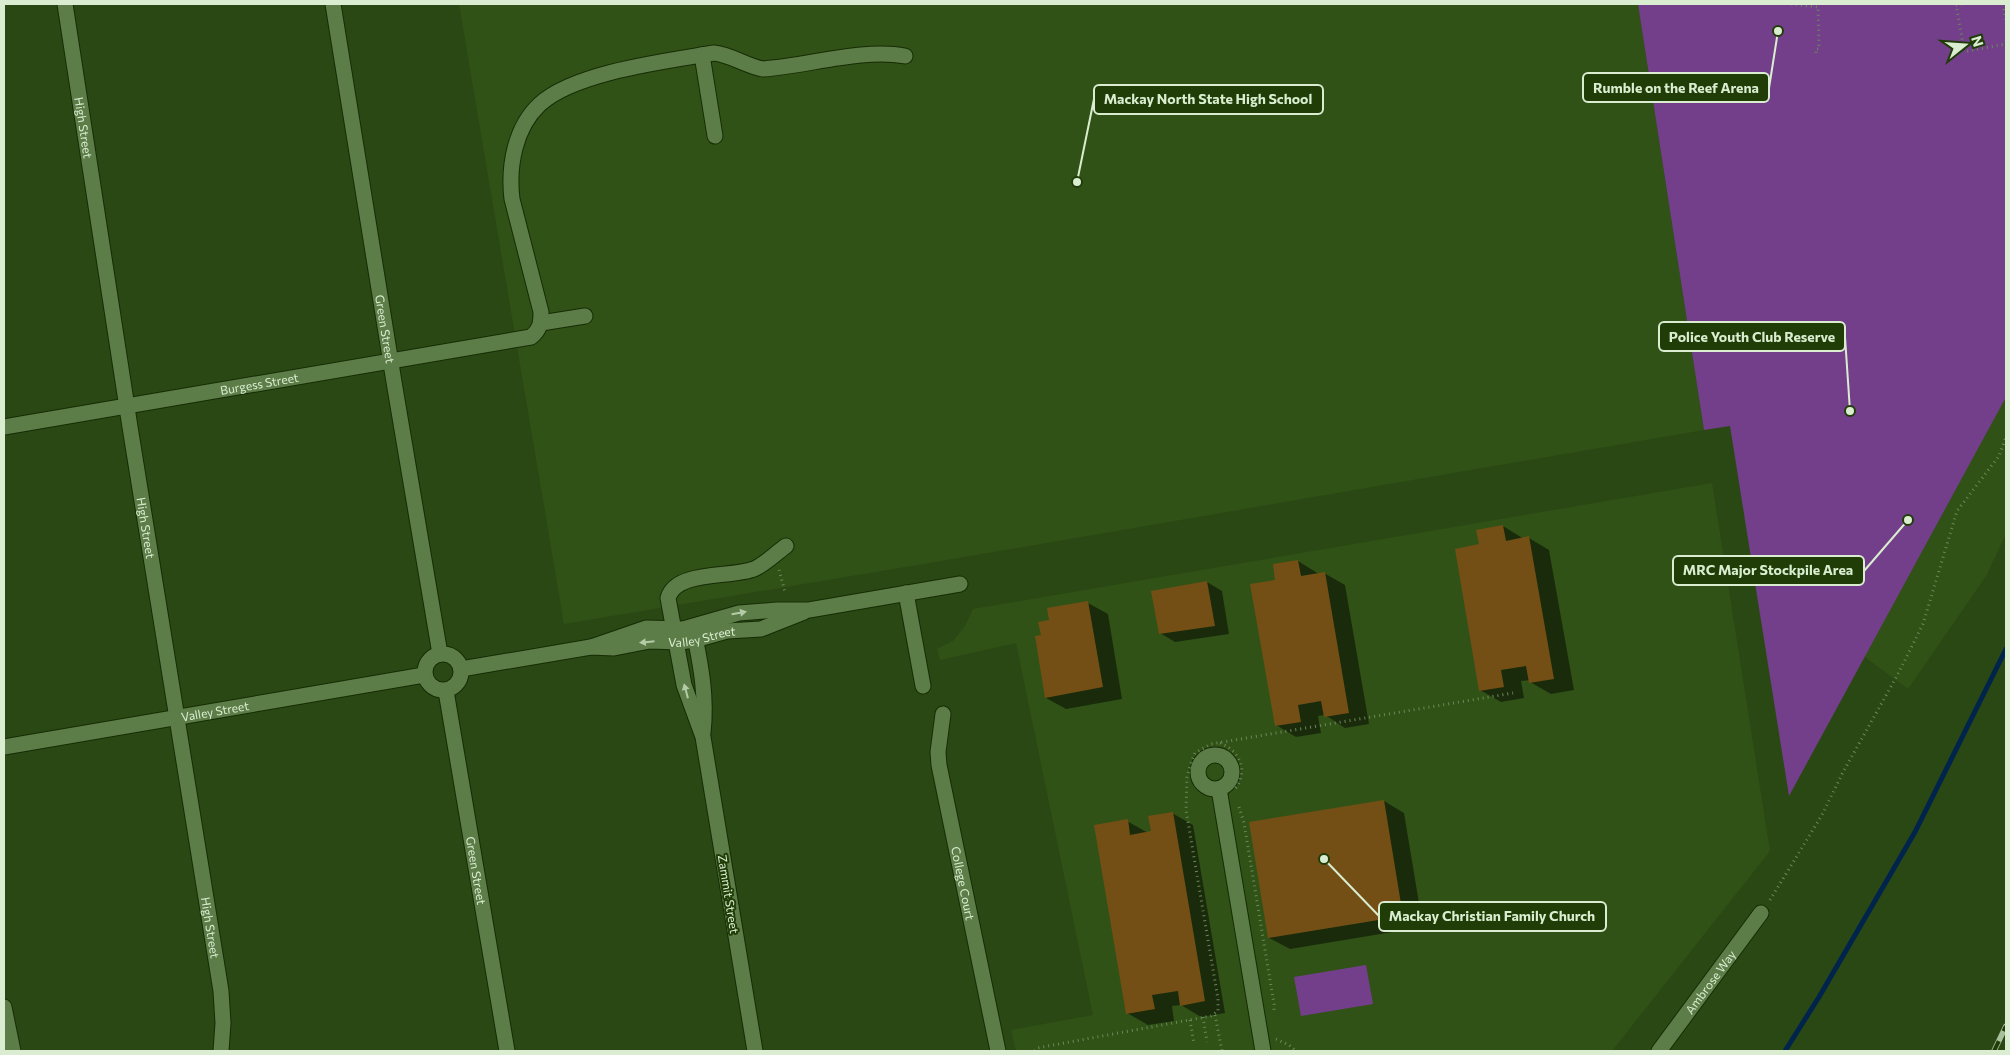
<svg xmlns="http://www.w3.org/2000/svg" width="2010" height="1055" font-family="Commissioner,sans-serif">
  <rect width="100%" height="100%" fill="#2a4814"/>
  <!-- built -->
  <g fill="#305216">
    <path d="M459,4H1638L1704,430L959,558L564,624Z"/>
    <path d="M2006,343V534L1986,576L1908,689L1850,646Z"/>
    <path d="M1712,483L1770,851L1612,1051H1016L1011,1030L1093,1015L1016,643L940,660L937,649L953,641L965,626L973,609Z"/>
  </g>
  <!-- green -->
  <g fill="#733f8b">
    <path d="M1638,4H2006V397L1789,796L1730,426L1704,430Z"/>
    <path d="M1366,965L1373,1004L1301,1016L1294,977Z"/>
  </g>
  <!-- shadow -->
  <g fill="#0007">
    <path d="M1503,526L1524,539L1529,538L1549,550L1574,690L1551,694L1530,682V680L1521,681L1524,698L1501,702L1480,690V545Z"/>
    <path d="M1298,561L1319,574L1324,573L1345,585L1369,724L1345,728L1325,715L1318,716L1321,733L1296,737L1276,725L1277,581Z"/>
    <path d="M1207,582L1222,591L1229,634L1175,642L1160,633Z"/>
    <path d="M1088,603L1108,614L1122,699L1066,709L1046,698L1042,636L1050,621Z"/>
    <path d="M1384,801L1404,813L1423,927L1290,949L1269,938Z"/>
    <path d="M1172,813L1193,825L1225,1013L1201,1017L1181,1005L1172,1006L1174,1021L1148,1025L1127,1013V821L1148,833L1152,832Z"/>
  </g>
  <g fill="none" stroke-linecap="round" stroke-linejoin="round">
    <!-- stream -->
    <path stroke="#00244c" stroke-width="5" d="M1785,1051L1819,997L1915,832L2006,649"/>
  </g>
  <!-- building -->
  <g fill="#734f15">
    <path d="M1503,525L1506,541L1529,536L1554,679L1529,683L1526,666L1501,670L1504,687L1479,691L1455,549L1479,544L1476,530Z"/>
    <path d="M1298,560L1301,576L1325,572L1349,713L1324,717L1321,701L1298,705L1301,722L1275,726L1250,584L1275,580L1273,564Z"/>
    <path d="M1207,581L1215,626L1159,634L1151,591Z"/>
    <path d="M1088,601L1103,687L1045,698L1035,636L1041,635L1038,622L1049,620L1047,608Z"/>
    <path d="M1384,800L1403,916L1268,938L1249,822Z"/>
    <path d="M1173,812L1205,1001L1180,1006L1178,991L1152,995L1155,1009L1126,1014L1094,825L1128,819L1130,835L1151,831L1148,816Z"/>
  </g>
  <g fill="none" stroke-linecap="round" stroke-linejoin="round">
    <defs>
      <g id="minor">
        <path id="s1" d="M65,4L130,427L221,991L223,1023L221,1051"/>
        <path id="s2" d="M333,4L394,382L440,654"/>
        <path d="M702,55L715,136"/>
        <path d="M541,323L585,316"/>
        <path id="s3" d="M4,427L531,337C540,330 541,323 541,312L512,199C508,166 515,127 540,104C575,72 667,61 714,53C732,55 746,66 763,69C807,66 863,48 905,56"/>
        <path d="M906,593L923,686"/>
        <path d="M694,632C701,666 707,698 703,733"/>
        <path d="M591,647L646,628L683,629L739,613L777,610H809L960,584"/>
        <circle cx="443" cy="672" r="18"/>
        <path id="s4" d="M461,669L591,647L614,648L650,641L680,642L695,640L727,631L761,629L804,612"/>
        <path id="s5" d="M446,691L507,1051"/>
        <path id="s6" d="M943,714L938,752L939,765L998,1051"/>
        <path id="s7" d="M4,747L424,675"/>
        <circle cx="1215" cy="772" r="17"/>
        <path d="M1219,789L1263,1051"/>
        <path d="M4,1007L13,1051"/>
        <path d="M755,1051L703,737L684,685L668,598C676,570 731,578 754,569C765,564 776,553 786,546"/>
        <path id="s8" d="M1659,1051L1761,913"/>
      </g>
    </defs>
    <!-- minor casing -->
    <use href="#minor" stroke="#162c05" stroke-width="17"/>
    <!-- path -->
    <g stroke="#6d875c" stroke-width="3" stroke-dasharray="1 4" stroke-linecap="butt">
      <path d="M1791,4L1818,7L1819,49H1816V55"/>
      <path d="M1956,4L1964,50L1968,51L2006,44"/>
      <path d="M2003,4L2006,21"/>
      <path d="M1956,5L1962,4"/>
      <path d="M779,570L785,592"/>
      <path d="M1220,743C1240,751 1249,771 1235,789"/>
      <path d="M1239,807L1244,823L1274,1004V1013"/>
      <path d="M1770,900L1822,815L1842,774L1898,674L1923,624L1957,511L1999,456L2006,437"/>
      <path d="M1215,1015L1222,1051"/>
      <path d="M1203,1017L1207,1042"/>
      <path d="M1190,1020L1194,1044"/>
      <path d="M1276,1039L1289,1045L1296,1051"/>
      <path d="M1035,1051L1037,1048L1211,1016L1218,1011V999L1186,810L1187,777L1192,760L1195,753L1211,744L1513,693"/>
    </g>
    <!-- minor -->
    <use href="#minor" stroke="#5c7c48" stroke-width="15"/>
    <defs>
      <path id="rail" d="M1994,1051L2006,1026"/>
    </defs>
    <!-- rail casing -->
    <use href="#rail" stroke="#aac09d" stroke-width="5.5"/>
    <!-- rail -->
    <use href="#rail" stroke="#203d07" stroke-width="4" stroke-dasharray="11" stroke-linecap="butt"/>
  </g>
  <!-- one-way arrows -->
  <defs><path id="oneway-solid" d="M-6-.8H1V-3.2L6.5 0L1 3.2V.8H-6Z" transform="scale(1.25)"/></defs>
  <g fill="#b4cba7">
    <use href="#oneway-solid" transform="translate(739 613) rotate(-10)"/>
    <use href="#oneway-solid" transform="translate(647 642) rotate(174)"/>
    <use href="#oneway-solid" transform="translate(686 691) rotate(-105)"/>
  </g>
  <g text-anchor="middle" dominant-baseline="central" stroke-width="4" stroke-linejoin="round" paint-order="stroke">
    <!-- street labels -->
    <g font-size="12" fill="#daedd0" stroke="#203d07">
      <text stroke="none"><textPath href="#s1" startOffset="125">High Street</textPath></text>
      <text stroke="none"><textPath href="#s2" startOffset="329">Green Street</textPath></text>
      <text stroke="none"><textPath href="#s3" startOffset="259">Burgess Street</textPath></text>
      <text stroke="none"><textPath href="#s1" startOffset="530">High Street</textPath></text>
      <text stroke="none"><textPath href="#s4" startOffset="244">Valley Street</textPath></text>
      <text stroke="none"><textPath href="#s7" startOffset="214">Valley Street</textPath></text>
      <text stroke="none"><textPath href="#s5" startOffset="182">Green Street</textPath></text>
      <text stroke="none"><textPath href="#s6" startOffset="172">College Court</textPath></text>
      <text transform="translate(729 894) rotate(81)">Zammit Street</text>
      <text stroke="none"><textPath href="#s1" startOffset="935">High Street</textPath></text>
      <text stroke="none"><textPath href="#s8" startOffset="86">Ambrose Way</textPath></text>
    </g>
  </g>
  <!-- callouts -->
  <path fill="none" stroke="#daedd0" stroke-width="2" d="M1778 31L1769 88M1077 182L1094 99M1850 411L1845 337M1908 520L1864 571M1324 859L1379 916"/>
  <g fill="#daedd0" stroke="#203d07" stroke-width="2">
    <circle cx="1778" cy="31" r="5"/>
    <circle cx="1077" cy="182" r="5"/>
    <circle cx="1850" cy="411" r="5"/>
    <circle cx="1908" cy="520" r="5"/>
    <circle cx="1324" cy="859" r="5"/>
  </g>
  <g fill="#203d07" stroke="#daedd0" stroke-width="2">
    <rect x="1583" y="73" width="186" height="29" rx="5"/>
    <rect x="1094" y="85" width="229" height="29" rx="5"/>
    <rect x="1659" y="322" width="186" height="29" rx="5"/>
    <rect x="1673" y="556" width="191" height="29" rx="5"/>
    <rect x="1379" y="902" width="227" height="29" rx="5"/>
  </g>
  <g font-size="14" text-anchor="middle" font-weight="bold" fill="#daedd0">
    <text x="1676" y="93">Rumble on the Reef Arena</text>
    <text x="1208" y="104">Mackay North State High School</text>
    <text x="1752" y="342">Police Youth Club Reserve</text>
    <text x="1768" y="575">MRC Major Stockpile Area</text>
    <text x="1492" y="921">Mackay Christian Family Church</text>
  </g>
  <!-- border -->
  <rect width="2010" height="1055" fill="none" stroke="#daedd0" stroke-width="10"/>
  <!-- north arrow -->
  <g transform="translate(1965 45) rotate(73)" stroke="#203d07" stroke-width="4" paint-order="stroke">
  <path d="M0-4L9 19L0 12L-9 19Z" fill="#daedd0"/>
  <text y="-8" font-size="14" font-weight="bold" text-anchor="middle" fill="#daedd0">N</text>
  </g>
</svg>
